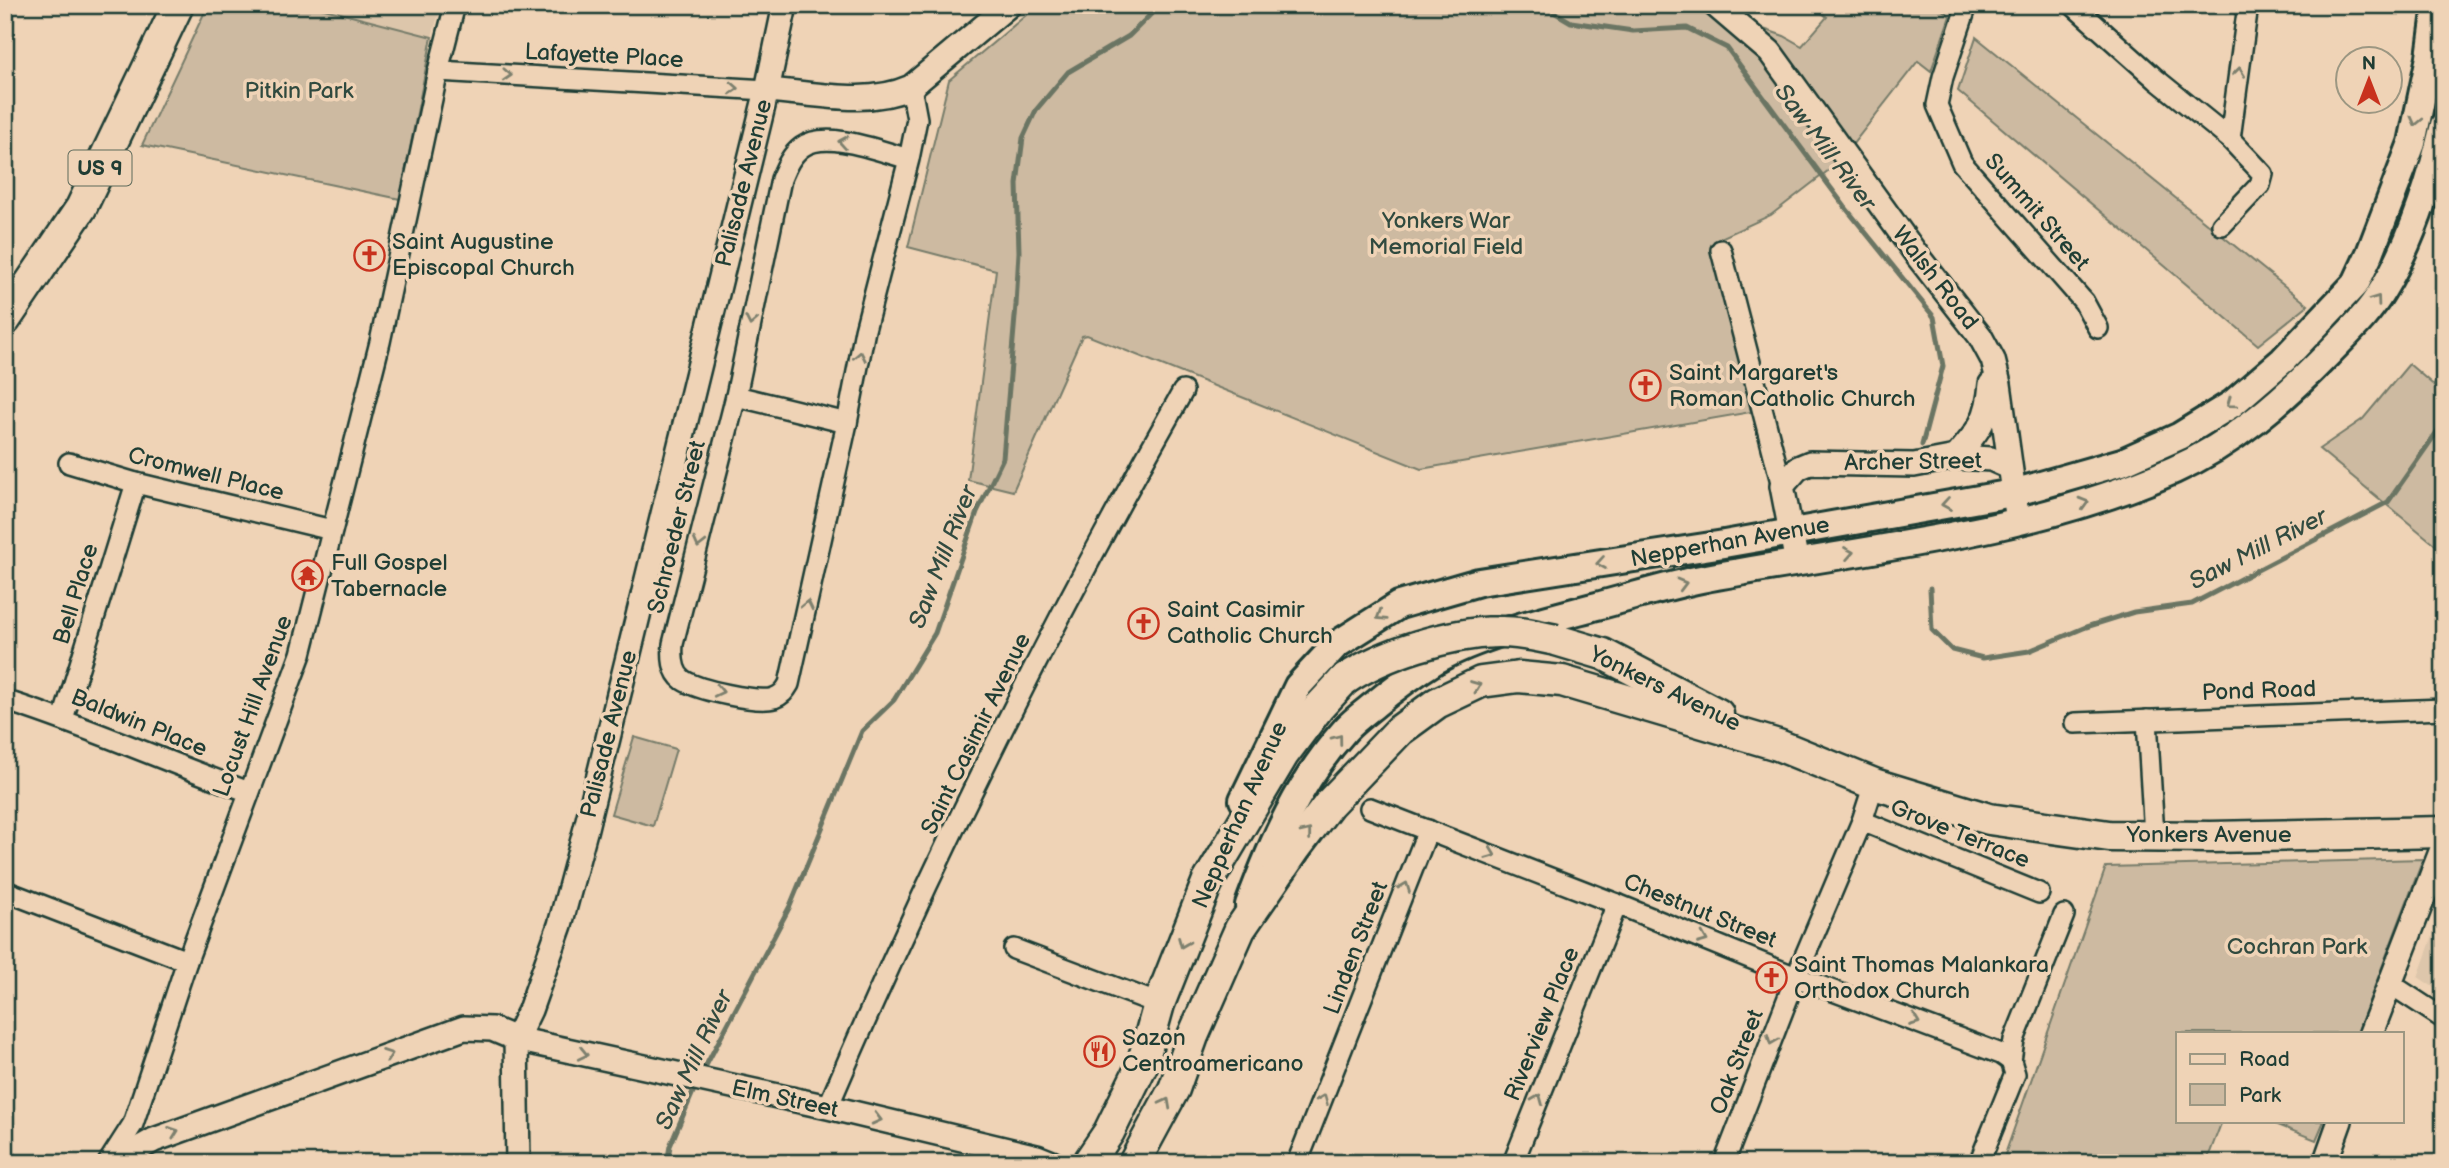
<svg xmlns="http://www.w3.org/2000/svg" width="2449" height="1168" font-family="'Balsamiq Sans',sans-serif">
  <rect width="100%" height="100%" fill="#efd3b6"/>
  <filter id="ink" filterUnits="userSpaceOnUse"><feTurbulence type="fractalNoise" baseFrequency=".0143" numOctaves="2"/><feDisplacementMap in="SourceGraphic" scale="14" xChannelSelector="R" yChannelSelector="G"/><feConvolveMatrix kernelMatrix="1 2 1 2 8 2 1 2 1" color-interpolation-filters="sRGB"/></filter>
  <g filter="url(#ink)">
    <!-- built -->
    <g fill="#ddc6ab">
      <path d="M310,5H441L432,37Z"/>
      <path d="M2444,905V994L2418,977Z"/>
    </g>
    <!-- green -->
    <g fill="#cdbaa1" stroke="#767c6a" stroke-width="2">
      <path d="M208,5H309L432,37L400,199L142,145Z"/>
      <path d="M1038,5H1693L1784,36L1802,46L1827,17L1812,5H1936L1950,16L1931,71L1918,61L1838,163L1771,215L1714,241L1751,412L1421,469L1087,335L1082,336L1013,491L968,480L996,270L908,247L949,80Z"/>
      <path d="M1976,37L2308,305L2258,345L1958,91Z"/>
      <path d="M2409,364L2444,394V552L2319,449L2363,419Z"/>
      <path d="M634,737L676,749L653,826L611,814Z"/>
      <path d="M2423,859L2357,1033H2178V1121H2222L2206,1163H2002L2106,867Z"/>
      <path d="M2268,1121H2324L2316,1140Z"/>
    </g>
    <g fill="none" stroke-linecap="round" stroke-linejoin="round">
      <!-- stream -->
      <g stroke="#6b7463" stroke-width="5">
        <path d="M1542,5L1571,22L1633,31L1687,28L1727,48L1845,207L1934,317L1943,366L1922,445"/>
        <path d="M1930,588L1932,630L1952,650L1983,658L2029,651L2086,627L2134,612L2192,604L2388,502L2444,422"/>
        <path d="M702,1073L790,906L862,731L894,700L935,633L977,512L1003,458L1016,305L1019,252L1017,184L1023,138L1036,110L1068,72L1129,36L1160,5"/>
        <path d="M667,1163L670,1146L696,1085"/>
      </g>
      <defs>
        <g id="minor">
          <path d="M1967,5L1943,77L1937,105L1962,163L2084,302L2098,328"/>
          <path d="M2073,5L2157,80L2230,139L2263,174L2260,185L2222,225"/>
          <path d="M438,71L767,90"/>
          <path d="M2230,139L2248,5"/>
          <path d="M909,159C882,152 827,129 802,147C791,155 786,167 781,179L736,396L673,644C672,657 672,672 683,680C698,690 757,703 774,698C782,695 785,691 789,684L847,423L865,330L909,159L917,119L911,87"/>
          <path d="M1721,250L1782,486"/>
          <path d="M736,396L847,423"/>
          <path d="M69,463L136,483L332,530"/>
          <path d="M10,702C91,728 169,763 249,792"/>
          <path d="M63,719L136,483"/>
          <path d="M2147,720L2154,836"/>
          <path d="M2075,723L2444,709"/>
          <path d="M1370,808L1617,904L1796,977L2001,1054L2011,1061"/>
          <path d="M1862,821L2039,893"/>
          <path d="M5,891L187,961"/>
          <path d="M1014,949L1159,1004"/>
          <path d="M2389,983L2444,1019"/>
          <path d="M828,1107C932,863 1052,622 1183,391"/>
          <path d="M108,1163L133,1124L187,961L301,654L380,342L438,71L455,5"/>
          <path d="M1297,1163L1428,830"/>
          <path d="M1513,1163L1617,904"/>
          <path d="M1724,1163L1796,977L1862,821L1874,784"/>
          <path d="M1979,1163L2015,1074L2011,1061L2014,1040L2064,915"/>
        </g>
        <g id="tertiary">
          <path d="M1715,5L1770,52L1919,258L1980,336L1993,360L1999,384L2018,522"/>
          <path d="M767,90C814,93 866,107 911,87L1009,5"/>
          <path d="M1956,457C1979,430 1988,420 1991,384"/>
          <path d="M1797,563L1782,486L1798,468L1810,463L1914,465L1956,457L1991,459L2009,467"/>
          <path d="M2371,1033L2444,844"/>
          <path d="M113,1163L154,1140L464,1028L492,1029L516,1039L828,1107L1037,1157L1052,1163"/>
          <path d="M518,1163L516,1039L530,1010L560,925L586,828L767,90L785,5"/>
          <path d="M2325,1163L2340,1121"/>
        </g>
        <g id="secondary">
          <path d="M1243,800L1298,686L1336,645L1399,605L1479,582L1724,544L2013,493L2122,462L2180,436L2232,404L2283,360L2356,283L2370,253L2412,143L2430,57L2437,5"/>
          <path d="M1249,905C1272,843 1299,781 1345,730C1353,721 1364,713 1374,705C1393,689 1415,673 1436,660C1480,635 1548,619 1597,606C1632,597 1666,586 1701,579C1859,549 2025,536 2174,470C2233,444 2282,401 2327,355C2346,335 2368,315 2382,291C2412,242 2431,181 2444,125"/>
        </g>
        <g id="primary">
          <path d="M5,320L81,208L178,5"/>
          <path d="M1556,640L1603,654L1718,714"/>
          <path d="M1088,1163L1109,1132L1142,1065L1159,1004L1207,883L1283,755L1319,707L1344,680"/>
          <path d="M1134,1163L1174,1089L1193,1036L1240,929L1295,849L1329,804L1400,730L1437,703L1481,682L1519,677L1562,681L1778,745L1874,784L1989,819L2109,836L2211,837L2444,832"/>
        </g>
      </defs>
      <!-- minor casing -->
      <use href="#minor" stroke="#1f3d34" stroke-width="24"/>
      <!-- tertiary casing -->
      <use href="#tertiary" stroke="#1f3d34" stroke-width="28"/>
      <!-- secondary casing -->
      <use href="#secondary" stroke="#1f3d34" stroke-width="32"/>
      <!-- primary casing -->
      <use href="#primary" stroke="#1f3d34" stroke-width="35"/>
      <!-- minor -->
      <use href="#minor" stroke="#efd3b6" stroke-width="19"/>
      <!-- tertiary -->
      <use href="#tertiary" stroke="#efd3b6" stroke-width="23"/>
      <!-- secondary -->
      <use href="#secondary" stroke="#efd3b6" stroke-width="26"/>
      <!-- primary -->
      <use href="#primary" stroke="#efd3b6" stroke-width="30"/>
      <defs>
        <path id="primary-bridge" d="M1344,680C1384,653 1449,633 1497,632C1517,631 1537,636 1556,640"/>
      </defs>
      <!-- primary-bridge casing -->
      <use href="#primary-bridge" stroke="#1f3d34" stroke-width="35" stroke-linecap="butt"/>
      <!-- primary-bridge -->
      <use href="#primary-bridge" stroke="#efd3b6" stroke-width="30"/>
    </g>
    <!-- one-way arrows -->
    <defs><path id="oneway-chevron" d="M-2-3.5L2.5 0L-2 3.5" fill="none" stroke-width="1.6" stroke-linecap="round" stroke-linejoin="round" transform="scale(1.75)"/></defs>
    <g stroke="#7d806e">
      <use href="#oneway-chevron" transform="translate(2239 72) rotate(-83)"/>
      <use href="#oneway-chevron" transform="translate(507 75) rotate(3)"/>
      <use href="#oneway-chevron" transform="translate(734 88) rotate(3)"/>
      <use href="#oneway-chevron" transform="translate(2416 121) rotate(103)"/>
      <use href="#oneway-chevron" transform="translate(843 142) rotate(-170)"/>
      <use href="#oneway-chevron" transform="translate(2376 300) rotate(-54)"/>
      <use href="#oneway-chevron" transform="translate(751 321) rotate(101)"/>
      <use href="#oneway-chevron" transform="translate(860 356) rotate(-79)"/>
      <use href="#oneway-chevron" transform="translate(2231 403) rotate(144)"/>
      <use href="#oneway-chevron" transform="translate(2084 503) rotate(-16)"/>
      <use href="#oneway-chevron" transform="translate(1946 504) rotate(171)"/>
      <use href="#oneway-chevron" transform="translate(699 543) rotate(104)"/>
      <use href="#oneway-chevron" transform="translate(1849 553) rotate(-10)"/>
      <use href="#oneway-chevron" transform="translate(1601 563) rotate(171)"/>
      <use href="#oneway-chevron" transform="translate(1682 584) rotate(-15)"/>
      <use href="#oneway-chevron" transform="translate(807 605) rotate(-78)"/>
      <use href="#oneway-chevron" transform="translate(1381 616) rotate(148)"/>
      <use href="#oneway-chevron" transform="translate(1476 686) rotate(-21)"/>
      <use href="#oneway-chevron" transform="translate(719 691) rotate(13)"/>
      <use href="#oneway-chevron" transform="translate(1338 739) rotate(-53)"/>
      <use href="#oneway-chevron" transform="translate(1307 833) rotate(-52)"/>
      <use href="#oneway-chevron" transform="translate(1491 854) rotate(21)"/>
      <use href="#oneway-chevron" transform="translate(1405 887) rotate(-69)"/>
      <use href="#oneway-chevron" transform="translate(1703 939) rotate(22)"/>
      <use href="#oneway-chevron" transform="translate(1183 943) rotate(112)"/>
      <use href="#oneway-chevron" transform="translate(1915 1021) rotate(21)"/>
      <use href="#oneway-chevron" transform="translate(1772 1040) rotate(111)"/>
      <use href="#oneway-chevron" transform="translate(583 1054) rotate(13)"/>
      <use href="#oneway-chevron" transform="translate(388 1055) rotate(-20)"/>
      <use href="#oneway-chevron" transform="translate(1323 1099) rotate(-68)"/>
      <use href="#oneway-chevron" transform="translate(1538 1099) rotate(-68)"/>
      <use href="#oneway-chevron" transform="translate(1166 1103) rotate(-62)"/>
      <use href="#oneway-chevron" transform="translate(877 1119) rotate(14)"/>
      <use href="#oneway-chevron" transform="translate(174 1132) rotate(-20)"/>
    </g>
  </g>
  <!-- icons -->
  <defs>
    <symbol id="church-ring" viewBox="-11 -11 22 22"><circle r="9.5" fill="#efd3b6" stroke="#c8321e" stroke-width="1.5"/><path d="M-1.2-6h2.4v3.5h3.3v2.4h-3.3V6h-2.4V-.1h-3.3v-2.4h3.3Z" fill="#c8321e"/></symbol>
    <symbol id="temple-ring" viewBox="-11 -11 22 22"><circle r="9.5" fill="#efd3b6" stroke="#c8321e" stroke-width="1.5"/><path d="M0-6L5-2H3V0L6.5 2.5H4V6H1.5V3h-3V6H-4V2.5H-6.5L-3 0V-2H-5Z" fill="#c8321e"/></symbol>
    <symbol id="restaurant-ring" viewBox="-11 -11 22 22"><circle r="9.5" fill="#efd3b6" stroke="#c8321e" stroke-width="1.5"/><path d="M-5-6h1v4h1v-4h1v4h1v-4h1v5L-1.5 .5V6h-2V.5L-5-1ZM5-6V6H3V1.5H1.5Q1.5-4 5-6Z" fill="#c8321e"/></symbol>
  </defs>
  <g fill-rule="evenodd">
    <use href="#church-ring" x="352" y="238" width="35" height="35"/>
    <use href="#church-ring" x="1628" y="368" width="35" height="35"/>
    <use href="#temple-ring" x="290" y="558" width="35" height="35"/>
    <use href="#church-ring" x="1126" y="606" width="35" height="35"/>
    <use href="#church-ring" x="1754" y="960" width="35" height="35"/>
    <use href="#restaurant-ring" x="1082" y="1034" width="35" height="35"/>
  </g>
  <g text-anchor="middle" dominant-baseline="central" stroke-width="7" stroke-linejoin="round" paint-order="stroke">
    <!-- shield labels -->
    <rect fill="#efd3b6" stroke="#5d6a5b" stroke-width="2" x="68.5" y="150.5" width="63" height="35" rx="5"/>
    <g font-size="21" font-weight="bold" fill="#1f3d34">
      <text x="100" y="168">US 9</text>
    </g>
    <!-- street labels -->
    <g font-size="23" fill="#1f3d34" stroke="#efd3b6">
      <text transform="translate(604 56) rotate(3)">Lafayette Place</text>
      <text transform="translate(744 183) rotate(-76)">Palisade Avenue</text>
      <text transform="translate(2037 212) rotate(49)">Summit Street</text>
      <text transform="translate(1935 278) rotate(52)">Walsh Road</text>
      <text transform="translate(1913 462) rotate(-1)">Archer Street</text>
      <text transform="translate(206 474) rotate(14)">Cromwell Place</text>
      <text transform="translate(677 527) rotate(-76)">Schroeder Street</text>
      <text transform="translate(1730 542) rotate(-10)">Nepperhan Avenue</text>
      <text transform="translate(76 594) rotate(-73)">Bell Place</text>
      <text transform="translate(1665 689) rotate(26)">Yonkers Avenue</text>
      <text transform="translate(2259 691) rotate(-2)">Pond Road</text>
      <text transform="translate(253 706) rotate(-70)">Locust Hill Avenue</text>
      <text transform="translate(139 723) rotate(22)">Baldwin Place</text>
      <text transform="translate(609 734) rotate(-76)">Palisade Avenue</text>
      <text transform="translate(976 734) rotate(-64)">Saint Casimir Avenue</text>
      <text transform="translate(1240 815) rotate(-66)">Nepperhan Avenue</text>
      <text transform="translate(1960 834) rotate(22)">Grove Terrace</text>
      <text x="2209" y="835">Yonkers Avenue</text>
      <text transform="translate(1700 911) rotate(22)">Chestnut Street</text>
      <text transform="translate(1356 948) rotate(-69)">Linden Street</text>
      <text transform="translate(1542 1024) rotate(-68)">Riverview Place</text>
      <text transform="translate(1737 1062) rotate(-69)">Oak Street</text>
      <text transform="translate(785 1099) rotate(12)">Elm Street</text>
    </g>
    <!-- park labels -->
    <g font-size="23" fill="#304a3f" stroke="#efd3b6">
      <text x="299" y="91">Pitkin Park</text>
      <text x="1446" y="221">Yonkers War<tspan x="1446" dy="26">Memorial Field</tspan></text>
      <text x="2297" y="947">Cochran Park</text>
    </g>
    <!-- poi labels -->
    <g font-size="23" fill="#1f3d34" stroke="#efd3b6" text-anchor="start">
      <text x="392" y="242">Saint Augustine<tspan x="392" dy="26">Episcopal Church</tspan></text>
      <text x="1669" y="373">Saint Margaret's<tspan x="1669" dy="26">Roman Catholic Church</tspan></text>
      <text x="331" y="563">Full Gospel<tspan x="331" dy="26">Tabernacle</tspan></text>
      <text x="1167" y="610">Saint Casimir<tspan x="1167" dy="26">Catholic Church</tspan></text>
      <text x="1794" y="965">Saint Thomas Malankara<tspan x="1794" dy="26">Orthodox Church</tspan></text>
      <text x="1122" y="1038">Sazon<tspan x="1122" dy="26">Centroamericano</tspan></text>
    </g>
    <!-- water labels -->
    <g font-size="24" font-style="italic" fill="#324b40" stroke="#efd3b6">
      <text transform="translate(1825 147) rotate(53)">Saw Mill River</text>
      <text transform="translate(2258 549) rotate(-27)">Saw Mill River</text>
      <text transform="translate(943 557) rotate(-69)">Saw Mill River</text>
      <text transform="translate(694 1060) rotate(-65)">Saw Mill River</text>
    </g>
  </g>
  <!-- margin -->
  <rect width="2449" height="1168" fill="none" stroke="#efd3b6" stroke-width="28"/>
  <rect x="14" y="14" width="2421" height="1140" fill="none" stroke="#1f3d34" stroke-width="2.5" filter="url(#ink)"/>
  <!-- legend -->
  <rect x="2176" y="1032" width="228" height="91" fill="#efd3b6" stroke="#9c9782" stroke-width="2"/>
  <rect x="2190" y="1054" width="35" height="10" fill="#efd3b6" stroke="#9c9782" stroke-width="2"/>
  <text x="2239" y="1066" font-size="21" fill="#1f3d34">Road</text>
  <rect x="2190" y="1084" width="35" height="21" fill="#cdbaa1" stroke="#9c9782" stroke-width="2"/>
  <text x="2239" y="1102" font-size="21" fill="#1f3d34">Park</text>
  <!-- north arrow -->
  <g transform="translate(2369 80)"><circle r="33" fill="#efd3b6" stroke="#9c9782" stroke-width="2"/>
  <path d="M0-5L12 26L0 18L-12 26Z" fill="#c8321e"/>
  <text y="-10" font-size="19" font-weight="bold" text-anchor="middle" fill="#1f3d34">N</text>
  </g>
</svg>
